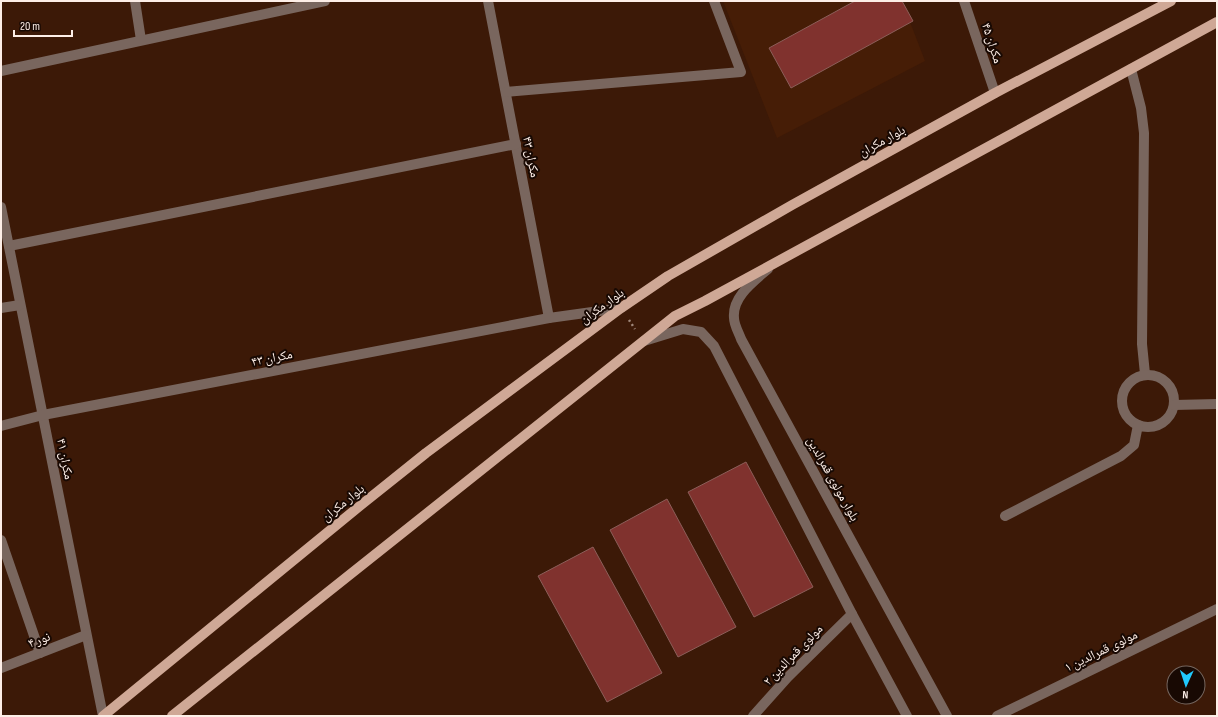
<svg xmlns="http://www.w3.org/2000/svg" width="1218" height="717" font-family="'Sofia Sans Condensed','Noto Naskh Arabic',sans-serif">
  <rect width="100%" height="100%" fill="#3c1907"/>
  <!-- built -->
  <path fill="#461d06" d="M723,1H902L925,61L777,138Z"/>
  <!-- building -->
  <g fill="#80322e" stroke="#8c5e59">
    <path d="M855,1H902L913,21L791,88L769,48Z"/>
    <path d="M746,462L813,587L754,617L688,492Z"/>
    <path d="M667,499L736,627L678,657L610,530Z"/>
    <path d="M593,547L662,673L607,702L538,576Z"/>
  </g>
  <g fill="none" stroke-linecap="round" stroke-linejoin="round">
    <!-- path -->
    <path stroke="#a1897c" stroke-width="2.5" stroke-dasharray="2 3" stroke-linecap="butt" d="M629,320L635,329"/>
    <!-- minor -->
    <g stroke="#79665e" stroke-width="10">
      <path d="M135,1L141,40"/>
      <path d="M488,1L549,318"/>
      <path d="M964,1L995,93"/>
      <path d="M1131,69L1141,108L1144,133L1142,344L1145,374"/>
      <path d="M1,71L325,1"/>
      <path d="M506,92L741,72L714,1"/>
      <path d="M1,207L103,716"/>
      <path d="M9,246L516,144"/>
      <path d="M1,308L20,305"/>
      <circle cx="1148" cy="401" r="26"/>
      <path d="M1174,405L1217,404"/>
      <path d="M1,426L43,415L549,318L621,308"/>
      <path d="M1005,516L1121,456L1134,445L1138,425"/>
      <path d="M1,540L40,653"/>
      <path d="M1,668L86,635"/>
      <path d="M753,716L788,677L852,614"/>
      <path d="M997,716L1217,609"/>
    </g>
    <!-- tertiary -->
    <g stroke="#79665e" stroke-width="10">
      <path d="M768,269C753,282 732,297 734,318C734,325 739,333 741,339L947,716"/>
      <path d="M644,341L683,329L701,332L714,346L852,614L907,716"/>
    </g>
    <!-- primary -->
    <g stroke="#cfa896" stroke-width="10">
      <path d="M103,716L361,505L426,453L621,308L668,276L792,205L995,93L1171,1"/>
      <path d="M172,716L675,316L705,301L1217,22"/>
    </g>
  </g>
  <g text-anchor="middle" dominant-baseline="central" stroke-width="4" stroke-linejoin="round" paint-order="stroke">
    <!-- street labels -->
    <g font-size="13" fill="#fdeee7" stroke="#180903">
      <text transform="translate(992 43) rotate(72)">مکران ۴۵</text>
      <text transform="translate(882 141) rotate(-29)">بلوار مکران</text>
      <text transform="translate(531 157) rotate(79)">مکران ۴۳</text>
      <text transform="translate(602 306) rotate(-36)">بلوار مکران</text>
      <text transform="translate(272 358) rotate(-11)">مکران ۴۳</text>
      <text transform="translate(65 459) rotate(79)">مکران ۴۱</text>
      <text transform="translate(833 479) rotate(61)">بلوار مولوی قمرالدین</text>
      <text transform="translate(343 503) rotate(-39)">بلوار مکران</text>
      <text transform="translate(39 640) rotate(-21)">نور ۴</text>
      <text transform="translate(1101 651) rotate(-26)">مولوی قمرالدین ۱</text>
      <text transform="translate(793 655) rotate(-46)">مولوی قمرالدین ۲</text>
    </g>
  </g>
  <!-- border -->
  <rect width="1218" height="717" fill="none" stroke="#fdeee7" stroke-width="4"/>
  <!-- north arrow -->
  <g transform="translate(1186 685) rotate(183)"><circle r="19" fill="#180903" stroke="#74655e"/>
  <path d="M0-3L7 15L0 10L-7 15Z" fill="#21c9fd"/>
  <text y="-6" font-size="11" font-weight="bold" text-anchor="middle" fill="#fdeee7">N</text>
  </g>
  <!-- scale -->
  <path d="M14 30v6h58v-6" fill="none" stroke="#fdeee7" stroke-width="2"/>
  <text x="20" y="30" font-size="12" fill="#fdeee7" stroke="#180903" stroke-width="3" paint-order="stroke">20 m</text>
</svg>
